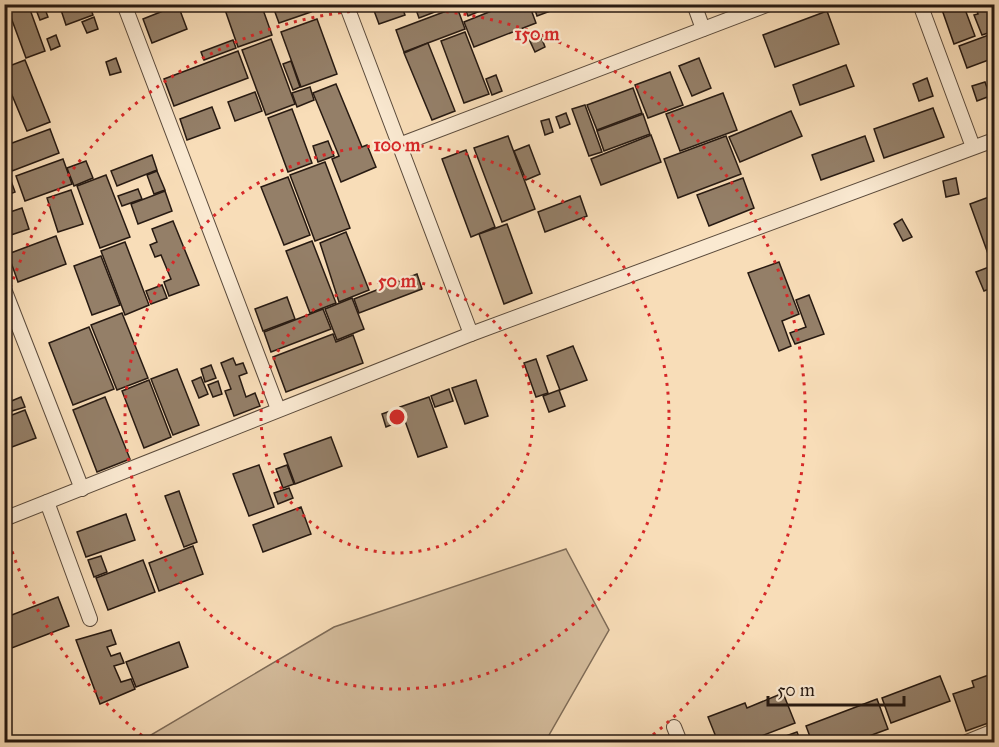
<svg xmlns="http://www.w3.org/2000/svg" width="999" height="747" font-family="'IM FELL Great Primer',serif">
  <rect width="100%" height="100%" fill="#f8ddb8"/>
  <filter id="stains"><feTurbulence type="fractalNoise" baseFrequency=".00333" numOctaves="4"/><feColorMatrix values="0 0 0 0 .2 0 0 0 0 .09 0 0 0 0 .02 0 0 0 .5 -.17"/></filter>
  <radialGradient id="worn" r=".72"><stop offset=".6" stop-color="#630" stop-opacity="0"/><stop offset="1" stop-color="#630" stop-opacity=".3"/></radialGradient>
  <!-- green -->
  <path fill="#d4bc9c" stroke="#7e6b57" stroke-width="1.5" d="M566,549L609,630L545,742H139L334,627Z"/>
  <!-- building -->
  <g fill="#947f68" stroke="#271a12" stroke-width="1.5">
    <path d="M6,4H28L45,51L26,58Z"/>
    <path d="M43,4L48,17L40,20L35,7Z"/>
    <path d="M59,4H89L93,15L66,25Z"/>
    <path d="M223,4H261L272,35L238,47Z"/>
    <path d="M272,4H308L311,12L279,23Z"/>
    <path d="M384,4H401L405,15L379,24L373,8Z"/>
    <path d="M414,4H448V7L419,18Z"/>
    <path d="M463,4H497L468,16Z"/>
    <path d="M509,4H529L536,23L474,47L464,22Z"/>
    <path d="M533,4H569L537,16Z"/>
    <path d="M940,4H963L975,36L954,44Z"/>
    <path d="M975,4H994V31L982,35L974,15L978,14Z"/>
    <path d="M178,5L187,29L152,43L143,19Z"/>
    <path d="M457,7L465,29L404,52L396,30Z"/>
    <path d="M827,11L839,44L775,67L763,35Z"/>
    <path d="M94,17L98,29L87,33L82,22Z"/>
    <path d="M317,19L337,74L301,87L281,32Z"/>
    <path d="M465,32L489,94L464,103L441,41Z"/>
    <path d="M994,33V58L967,68L959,46Z"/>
    <path d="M540,34L545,47L535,52L529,39Z"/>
    <path d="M56,35L60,46L51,50L47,39Z"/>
    <path d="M271,39L295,104L266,115L242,50Z"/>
    <path d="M233,40L236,48L204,60L201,52Z"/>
    <path d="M428,43L455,111L432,120L404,53Z"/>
    <path d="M238,51L248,78L174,106L164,79Z"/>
    <path d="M116,58L121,72L110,75L106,62Z"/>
    <path d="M699,58L711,88L692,96L679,66Z"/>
    <path d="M25,60L50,122L27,131L4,76V68Z"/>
    <path d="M291,61L300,87L293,90L283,64Z"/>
    <path d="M846,65L854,86L800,105L793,85Z"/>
    <path d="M670,72L683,105L648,118L635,85Z"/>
    <path d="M496,75L502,91L492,95L486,79Z"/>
    <path d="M927,78L933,96L919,101L913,84Z"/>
    <path d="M985,82L990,96L977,101L972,86Z"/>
    <path d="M336,84L362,147L367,145L376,167L341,182L332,159L339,156L313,93Z"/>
    <path d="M310,87L314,100L297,107L292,93Z"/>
    <path d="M633,88L642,113L597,130L587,105Z"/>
    <path d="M255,92L262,111L235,121L228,102Z"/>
    <path d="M723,93L737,130L680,151L666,114Z"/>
    <path d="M585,105L602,152L589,156L572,109Z"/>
    <path d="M212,107L220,128L187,140L180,119Z"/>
    <path d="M933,108L944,137L884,158L874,129Z"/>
    <path d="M292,109L312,163L288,172L268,118Z"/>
    <path d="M791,111L802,136L740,162L729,137Z"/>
    <path d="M566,113L570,124L560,128L556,117Z"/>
    <path d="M643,114L650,134L604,151L597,131Z"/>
    <path d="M549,119L553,132L545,135L541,121Z"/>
    <path d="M50,129L59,153L12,171L4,146Z"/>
    <path d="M651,135L661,162L601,185L591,159Z"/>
    <path d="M508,136L535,209L502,222L474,148Z"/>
    <path d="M726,136L741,174L678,198L664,159Z"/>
    <path d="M865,136L874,161L821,180L812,155Z"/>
    <path d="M328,141L334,156L318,162L313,146Z"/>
    <path d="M529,145L540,174L526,180L514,151Z"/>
    <path d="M466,150L495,227L471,237L442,159Z"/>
    <path d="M152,155L157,170L117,186L111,171Z"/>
    <path d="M63,159L72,184L25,201L16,176Z"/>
    <path d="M86,161L93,178L74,186L67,168Z"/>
    <path d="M325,162L350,228L315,241L290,175Z"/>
    <path d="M157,171L165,190L154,194L147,175Z"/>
    <path d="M106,175L130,237L100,248L77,186Z"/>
    <path d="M288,177L310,235L284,245L261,187Z"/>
    <path d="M10,178L15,192L4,196V180Z"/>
    <path d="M743,178L754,208L709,226L697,195Z"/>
    <path d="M956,178L959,194L946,197L943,181Z"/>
    <path d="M138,189L142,199L122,206L118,196Z"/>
    <path d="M71,190L83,224L58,232L47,198Z"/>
    <path d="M165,191L172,211L138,224L131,204Z"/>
    <path d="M580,196L587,216L545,232L538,212Z"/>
    <path d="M989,197L994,212V260L991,262L970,204Z"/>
    <path d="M22,208L29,229L8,236L4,214Z"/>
    <path d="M902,219L912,237L903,241L894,224Z"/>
    <path d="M173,221L199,285L169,296L164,282L171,279L161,255L155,257L150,245L157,242L152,229Z"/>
    <path d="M507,224L532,293L504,304L479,234Z"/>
    <path d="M346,232L369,290L339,302L320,243Z"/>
    <path d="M56,236L66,264L18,282L8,254Z"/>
    <path d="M312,241L336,303L310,313L286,251Z"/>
    <path d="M125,242L149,305L125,315L101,251Z"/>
    <path d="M101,256L120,305L92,315L74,266Z"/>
    <path d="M779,262L799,314L782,321L791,346L779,351L748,273Z"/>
    <path d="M994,265V287L984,291L976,272Z"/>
    <path d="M417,274L422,289L359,313L354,299Z"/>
    <path d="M162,285L167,298L151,304L146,291Z"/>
    <path d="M809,295L824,334L795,344L790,333L806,327L796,300Z"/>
    <path d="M287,297L295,319L263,331L255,309Z"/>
    <path d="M352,298L364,329L337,340L325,309Z"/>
    <path d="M323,309L331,329L271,352L264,332Z"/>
    <path d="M122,313L148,378L117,390L91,325Z"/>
    <path d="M89,327L114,389L73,405L49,343Z"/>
    <path d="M333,334L336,342L353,335L363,363L286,392L273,357Z"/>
    <path d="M573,346L587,380L560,390L547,356Z"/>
    <path d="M233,358L236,365L243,363L247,373L239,376L246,397L255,393L260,406L234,416L225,391L231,389L221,363Z"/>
    <path d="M536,359L548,393L536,397L524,363Z"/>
    <path d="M211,365L216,378L205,382L201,369Z"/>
    <path d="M177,369L199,425L173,435L151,379Z"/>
    <path d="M201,377L208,394L199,398L192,381Z"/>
    <path d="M149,380L171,437L144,448L122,391Z"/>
    <path d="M476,380L488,416L465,424L452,388Z"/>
    <path d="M218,381L222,394L213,397L208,385Z"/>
    <path d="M449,389L453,401L435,407L431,396Z"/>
    <path d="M559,390L565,406L549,412L543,396Z"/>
    <path d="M21,397L25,407L12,411L9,402Z"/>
    <path d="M105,397L130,459L97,472L73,410Z"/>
    <path d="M429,397L447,447L418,457L400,407Z"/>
    <path d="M399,408L403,420L386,427L382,414Z"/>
    <path d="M25,410L36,438L4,450V418Z"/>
    <path d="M331,437L342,466L295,484L284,454Z"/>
    <path d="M259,465L274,507L249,516L233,474Z"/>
    <path d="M287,465L294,484L283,488L276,469Z"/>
    <path d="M289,488L293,498L278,504L274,493Z"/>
    <path d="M179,491L197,542L184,547L165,496Z"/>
    <path d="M301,507L311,534L263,552L253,525Z"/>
    <path d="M126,514L135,540L86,557L77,532Z"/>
    <path d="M193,546L203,574L159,591L149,563Z"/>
    <path d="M101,556L107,572L94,577L88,560Z"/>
    <path d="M143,560L155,592L108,610L96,578Z"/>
    <path d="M58,597L69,626L4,651V618Z"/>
    <path d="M111,630L116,644L107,647L111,656L120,653L124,663L114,666L121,682L131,679L135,689L100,704L76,640Z"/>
    <path d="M179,642L188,667L136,687L126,662Z"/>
    <path d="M994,673V721L966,731L953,694L974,687L972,681Z"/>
    <path d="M940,676L950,701L891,723L882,698Z"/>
    <path d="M783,693L795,723L746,742H718L708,717L745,703L747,708Z"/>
    <path d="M877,699L888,729L853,742H812L806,726Z"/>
    <path d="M797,732L801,742H769Z"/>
  </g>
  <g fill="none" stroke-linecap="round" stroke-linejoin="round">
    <defs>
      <g id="street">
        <path d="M124,4L278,409"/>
        <path d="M346,4L471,334"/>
        <path d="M694,4L703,29"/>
        <path d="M920,4L973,147"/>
        <path d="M399,145L769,4"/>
        <path d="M4,289L82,489"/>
        <path d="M47,502L90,619"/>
        <path d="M4,519L471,334L994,140"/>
        <path d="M674,727L680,742"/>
        <path d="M967,742L994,731"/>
      </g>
    </defs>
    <!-- street casing -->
    <use href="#street" stroke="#5b4b3c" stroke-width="16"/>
    <!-- street -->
    <use href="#street" stroke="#fae9d1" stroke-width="14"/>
  </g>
  <!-- distance rings -->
  <g fill="none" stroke="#d62828" stroke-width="3" stroke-dasharray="3 6">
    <circle cx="397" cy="417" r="136"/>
    <circle cx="397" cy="417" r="272"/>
    <path d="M149 741A408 408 0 0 1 5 529M5 305A408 408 0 1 1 645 741"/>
  </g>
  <circle cx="397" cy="417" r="9" fill="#d62828" stroke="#fae9d1" stroke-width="3"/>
  <g font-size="18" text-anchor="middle" font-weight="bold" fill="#d62828" stroke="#fae9d1" stroke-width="4.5" stroke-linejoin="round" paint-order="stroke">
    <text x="537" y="40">150 m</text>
    <text x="397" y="151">100 m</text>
    <text x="397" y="287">50 m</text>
  </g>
  <!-- margin -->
  <rect width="999" height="747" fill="none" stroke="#f8ddb8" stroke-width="24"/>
  <rect x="6" y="6" width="987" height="735" fill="none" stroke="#271a12" stroke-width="3"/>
  <rect x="12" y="12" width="975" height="723" fill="none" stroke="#271a12" stroke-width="1.5"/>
  <!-- scale -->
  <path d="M768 696v9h136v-9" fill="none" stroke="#271a12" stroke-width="3"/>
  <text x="777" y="696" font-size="18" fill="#271a12" stroke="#fae9d1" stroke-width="4.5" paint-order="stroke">50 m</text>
  <rect width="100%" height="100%" filter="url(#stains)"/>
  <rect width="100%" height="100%" fill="url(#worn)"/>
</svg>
